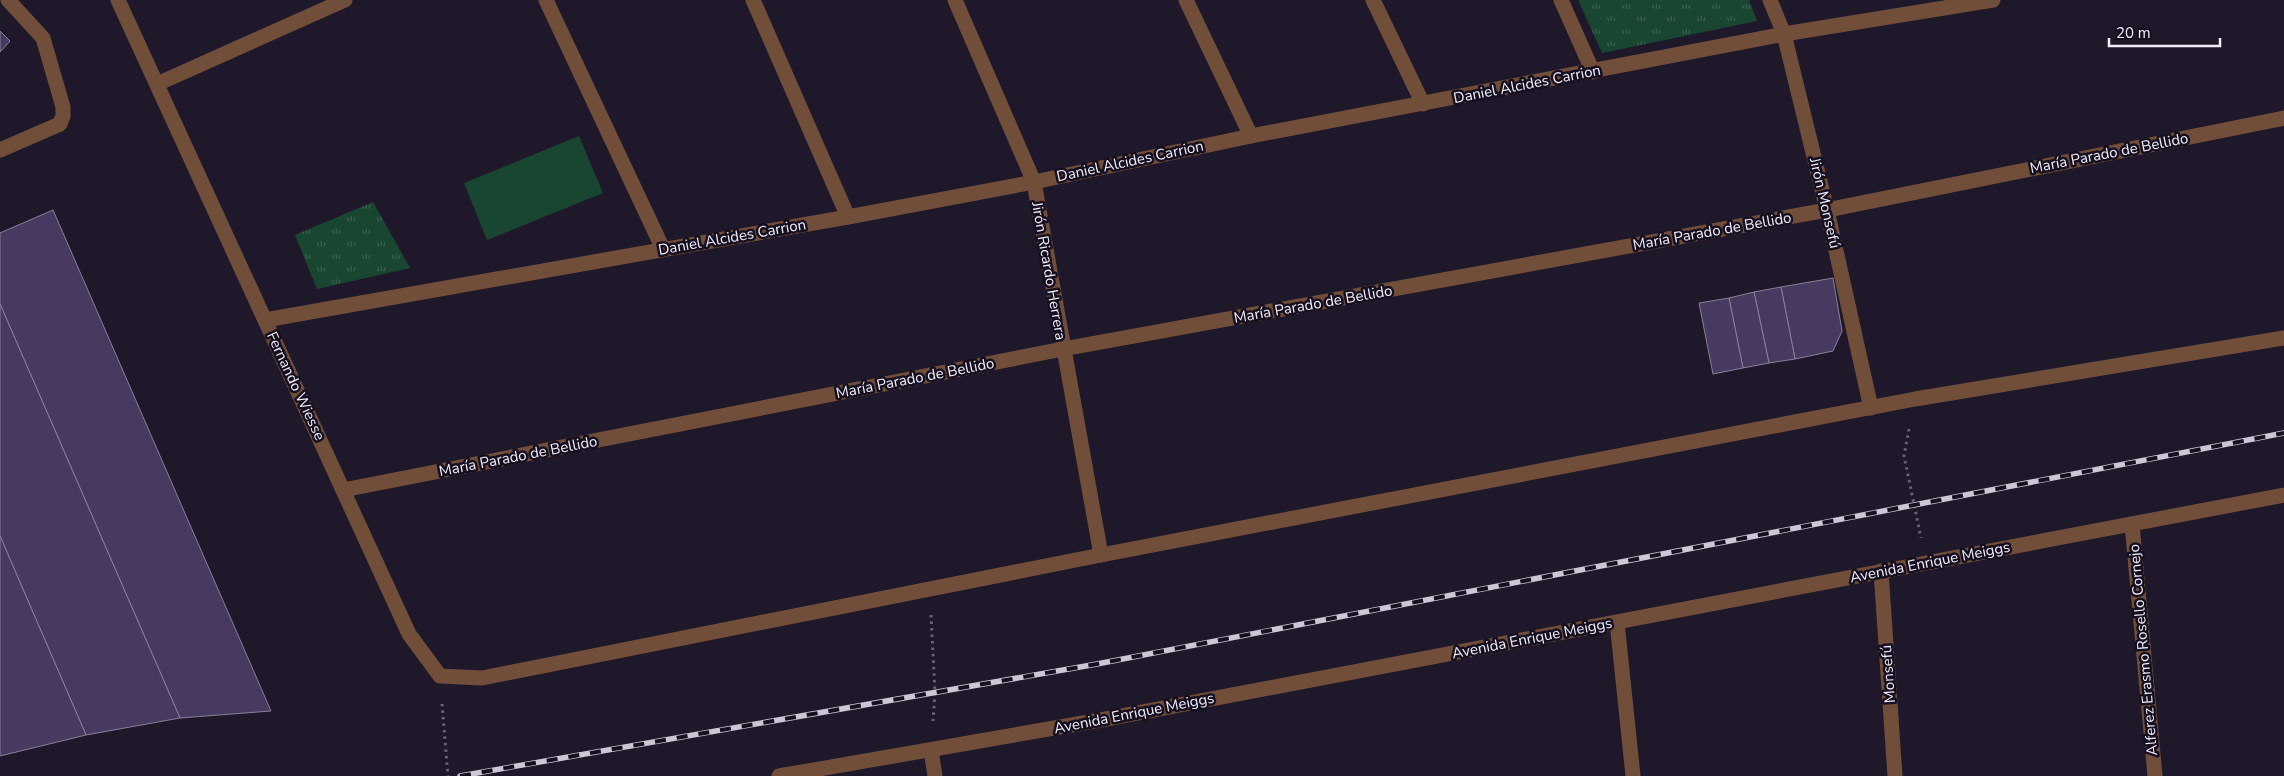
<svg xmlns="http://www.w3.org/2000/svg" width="2284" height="776" font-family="'Nunito Sans',sans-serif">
  <defs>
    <pattern id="park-tufts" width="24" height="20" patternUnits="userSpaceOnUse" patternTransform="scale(1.25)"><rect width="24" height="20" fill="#184631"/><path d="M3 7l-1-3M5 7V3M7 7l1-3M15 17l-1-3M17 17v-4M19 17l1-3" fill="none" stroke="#3a6150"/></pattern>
  </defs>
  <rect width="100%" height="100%" fill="#1f182a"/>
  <!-- park -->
  <g fill="url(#park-tufts)">
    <path d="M1578,0H1749L1757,21L1602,53Z"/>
    <path d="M373,202L410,268L317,289L295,235Z"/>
  </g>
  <!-- pitch -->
  <path fill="#184631" d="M579,136L603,193L487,240L464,183Z"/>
  <!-- building -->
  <g fill="#483961" stroke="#898197">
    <path d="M0,31L10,41L0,52Z"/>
    <path d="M53,210L271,711L180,718L0,304V233Z"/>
    <path d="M1833,278L1842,331L1833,351L1795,359L1781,287Z"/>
    <path d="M1781,287L1795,359L1769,363L1754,292Z"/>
    <path d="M1754,292L1769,363L1743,368L1729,298Z"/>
    <path d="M1729,298L1743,368L1713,374L1699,303Z"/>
    <path d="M0,304L180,718L86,735L0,536Z"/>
    <path d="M0,536L86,735L0,756Z"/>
  </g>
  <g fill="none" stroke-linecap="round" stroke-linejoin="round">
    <!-- path -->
    <g stroke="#686272" stroke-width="3" stroke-dasharray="2.5 4" stroke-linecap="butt">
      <path d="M1909,429L1904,456L1921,538"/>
      <path d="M931,615L935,692L933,721"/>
      <path d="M442,704L448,776"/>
    </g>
    <!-- minor -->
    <g stroke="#714e39" stroke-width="15">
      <path d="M118,0L409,634L440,676L482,678L1101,555L1915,399L2284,338"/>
      <path d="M546,0L663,249"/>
      <path d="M753,0L848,217"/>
      <path d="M955,0L1034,182L1101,555"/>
      <path d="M1186,0L1251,136"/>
      <path d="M1373,0L1423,104"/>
      <path d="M1561,0L1593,72"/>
      <path d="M1770,0L1784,34L1827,210L1871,408"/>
      <path d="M157,84L345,0"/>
      <path d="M0,150L60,124L63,116V107L43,38L8,0"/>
      <path d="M265,320L848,217L1034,182L1251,136L1784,34L1993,0"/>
      <path d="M343,490L1063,349L1827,210L2284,118"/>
      <path d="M2132,524L2155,776"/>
      <path d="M1881,571L1895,776"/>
      <path d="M1617,622L1633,776"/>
      <path d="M931,750L935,776"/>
      <path d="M779,776L1106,719L2284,495"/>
    </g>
    <defs>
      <path id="rail" d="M460,776L1097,664L2284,433"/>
    </defs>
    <!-- rail casing -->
    <use href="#rail" stroke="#cbc7d4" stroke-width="5.5"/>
    <!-- rail -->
    <use href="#rail" stroke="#150f20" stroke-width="4" stroke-dasharray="11" stroke-linecap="butt"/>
  </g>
  <g text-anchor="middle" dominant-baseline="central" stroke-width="5" stroke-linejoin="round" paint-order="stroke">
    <!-- street labels -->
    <g font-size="15" fill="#f1edf9" stroke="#150f20">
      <text transform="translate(1527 84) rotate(-11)">Daniel Alcides Carrion</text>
      <text transform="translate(2109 153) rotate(-11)">María Parado de Bellido</text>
      <text transform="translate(1130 161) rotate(-12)">Daniel Alcides Carrion</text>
      <text transform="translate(1825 203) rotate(77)">Jirón Monsefú</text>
      <text transform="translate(1712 231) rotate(-10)">María Parado de Bellido</text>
      <text transform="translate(732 237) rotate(-10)">Daniel Alcides Carrion</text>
      <text transform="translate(1049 271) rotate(80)">Jirón Ricardo Herrera</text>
      <text transform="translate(1313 304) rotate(-10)">María Parado de Bellido</text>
      <text transform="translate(915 378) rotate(-11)">María Parado de Bellido</text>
      <text transform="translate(296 386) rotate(65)">Fernando Wiesse</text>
      <text transform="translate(518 456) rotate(-11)">María Parado de Bellido</text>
      <text transform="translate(1930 562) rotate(-11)">Avenida Enrique Meiggs</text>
      <text transform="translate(1532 638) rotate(-11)">Avenida Enrique Meiggs</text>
      <text transform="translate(2143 650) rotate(-95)">Alferez Erasmo Rosello Cornejo</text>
      <text transform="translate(1888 674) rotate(-94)">Monsefú</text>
      <text transform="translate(1134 713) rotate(-11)">Avenida Enrique Meiggs</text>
    </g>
  </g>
  <!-- scale -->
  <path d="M2109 38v8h111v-8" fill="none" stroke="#f1edf9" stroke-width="2.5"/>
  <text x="2116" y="38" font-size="15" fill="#f1edf9" stroke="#150f20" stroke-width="4" paint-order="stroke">20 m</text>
</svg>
